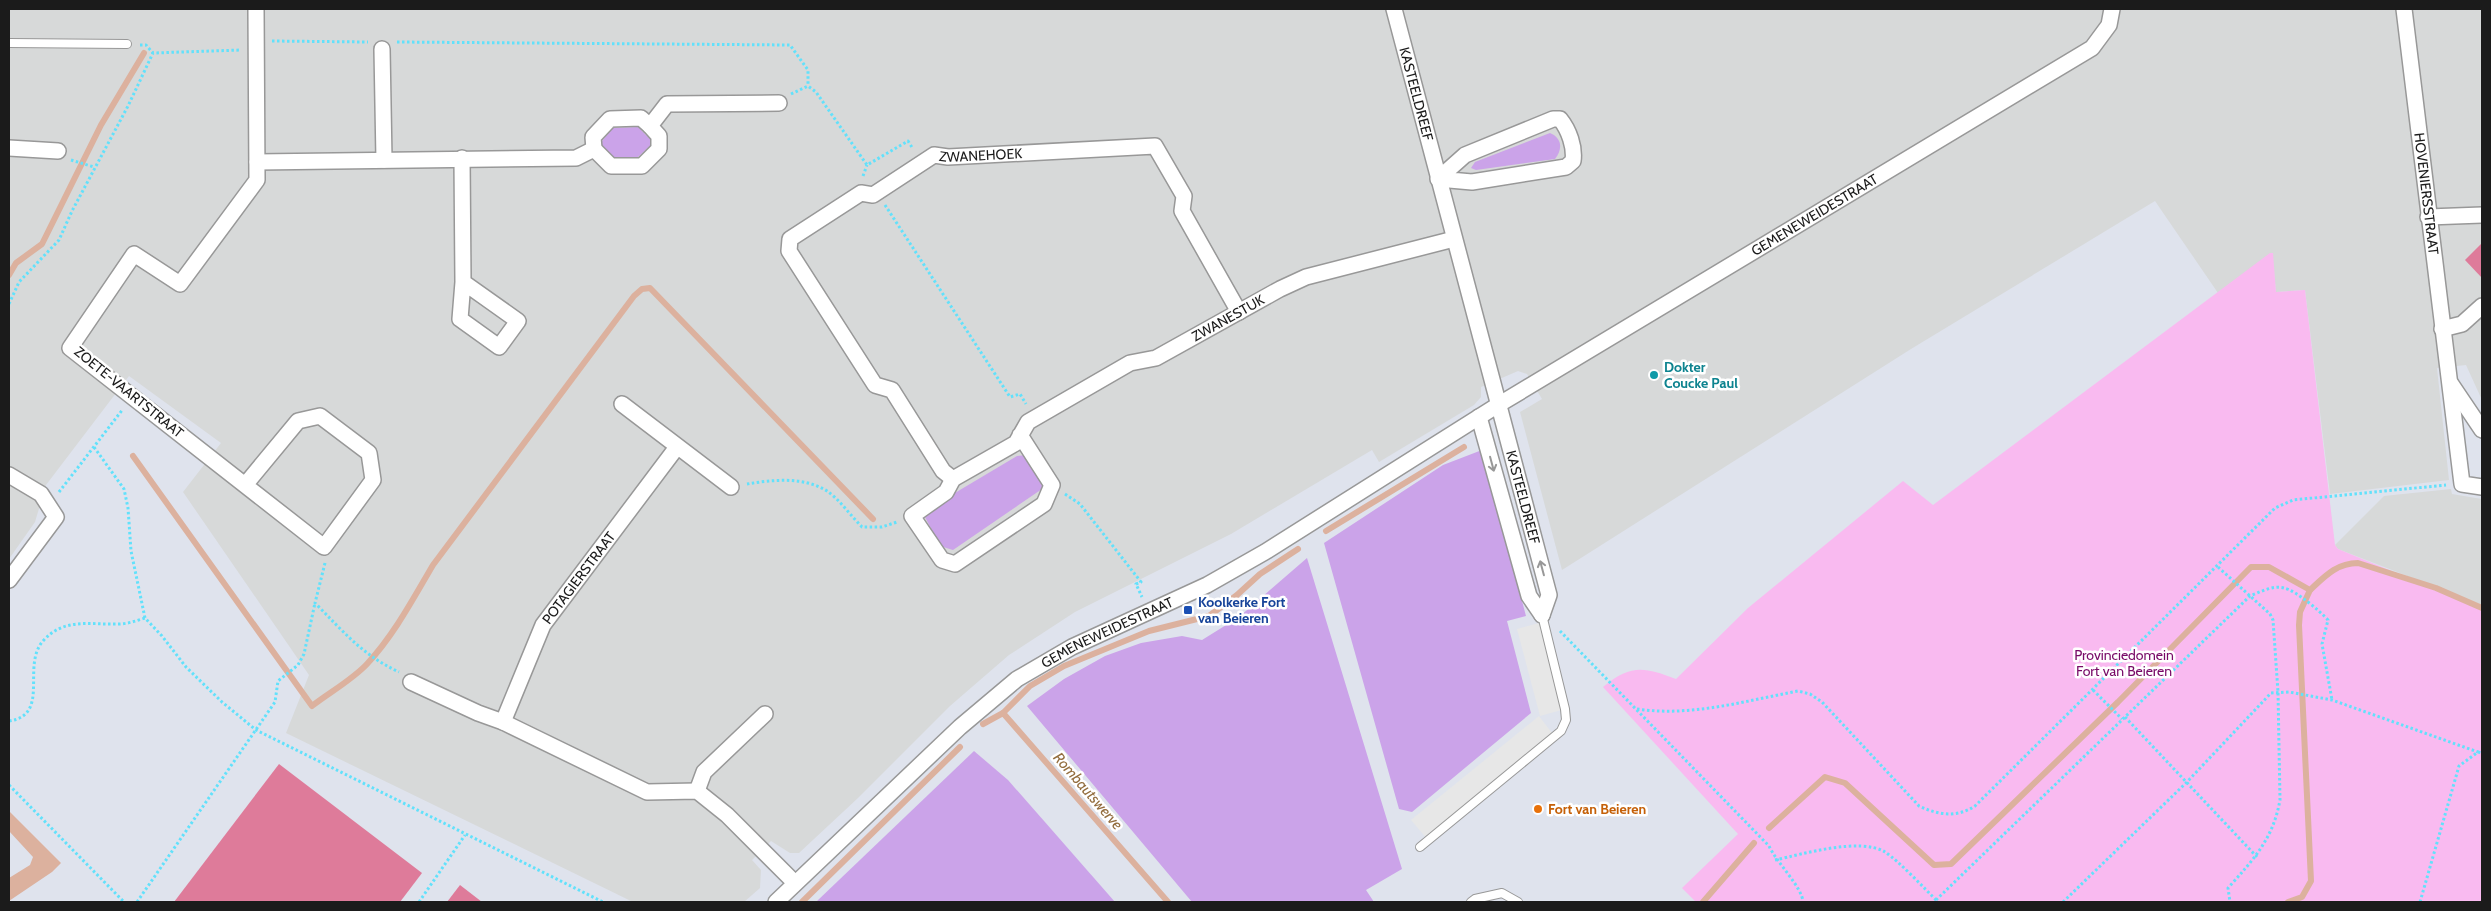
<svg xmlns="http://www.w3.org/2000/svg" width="2491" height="911" font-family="Cabin,sans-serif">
  <rect width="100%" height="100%" fill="#dfe3ed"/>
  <!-- residential -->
  <g fill="#d7d9d9">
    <path d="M9,9H2482V400L2466,365L2437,368L2449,480L2330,494L2305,290L2276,292L2272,253L2218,293L2155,201L1911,349L1562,570L1520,412L1542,399L1527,374L1518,371L1481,387V397L1474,405L1379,462L1372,450L1231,534L1075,612L1009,655L950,706L858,798L799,853H790L771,841L752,860L761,870L760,888L744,902H633L286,733L309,675L183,492L221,443L129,376L46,485L35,522L9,559Z"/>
    <path d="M2451,489L2452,494L2482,499V605L2338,549L2335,545L2384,496Z"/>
  </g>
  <!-- grass -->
  <g fill="#cba3e9">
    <path d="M638,127L650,139L652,144L638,157L615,159L602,147V141L613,128Z"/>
    <path d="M1550,133C1562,138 1563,149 1555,159L1476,170L1471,168L1475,162Z"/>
    <path d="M1482,450L1526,616L1507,621L1531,713L1412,812L1399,809L1324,543L1443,465Z"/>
    <path d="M1026,455L1043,483L1042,489L953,550L940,546L925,517L928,509L1017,456Z"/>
    <path d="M1307,558L1402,869L1366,890L1374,902H1192L1027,706L1064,679L1105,656L1141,643L1182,636L1202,640L1239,617Z"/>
    <path d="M974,751L1008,780L1115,902H816Z"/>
  </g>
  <!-- park -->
  <path fill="#f9baf0" d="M2270,253H2273L2276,292L2305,290L2335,545L2338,549L2482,608V902H1696L1682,888L1738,834L1603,687C1631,664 1644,667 1676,679L1748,608L1903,481L1933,505Z"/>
  <!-- pitch -->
  <g fill="#de7b9a">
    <path d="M2482,243V278L2465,260Z"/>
    <path d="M279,764L422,873L400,902H174Z"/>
    <path d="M460,885L482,902H447Z"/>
  </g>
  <!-- parking -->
  <g fill="#e7e7e7">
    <path d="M1543,622L1565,709L1540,716L1517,629Z"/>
    <path d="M1539,716L1555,737L1428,840L1411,820Z"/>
  </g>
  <!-- water -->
  <path fill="#dcb19e" d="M9,811L61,863L52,872L9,901V878L30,865L33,857L9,831Z"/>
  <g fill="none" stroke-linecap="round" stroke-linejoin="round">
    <!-- stream -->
    <g stroke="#dcb19e" stroke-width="6">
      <path d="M9,275L16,263L42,244L101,125L144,53"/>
      <path d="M133,456L312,706C330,692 352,680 367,664C394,635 413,599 433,565L634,296L642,289L650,288L873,519"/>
      <path d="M1326,531L1464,447"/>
      <path d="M1003,713L1030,686L1064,666L1149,631L1209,616L1237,595L1260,574L1298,549"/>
      <path d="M983,724L1003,713L1168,902"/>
      <path d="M1769,828L1825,777L1845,783L1934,865L1951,864L2118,702L2251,567H2269L2310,590C2325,576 2337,563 2358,563L2436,588L2482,608"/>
      <path d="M802,902L960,747"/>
      <path d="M1703,902L1754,843"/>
      <path d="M2288,902L2302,897L2311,881L2299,625L2300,612L2310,590"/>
    </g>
    <defs>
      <g id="lane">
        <path d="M9,43L127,44"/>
        <path d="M1420,847L1561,731L1566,720L1565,709L1542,615"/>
        <path d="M1471,902L1475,899L1502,893L1518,902"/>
      </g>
      <g id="street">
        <path id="s1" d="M1394,9L1549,595L1542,615"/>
        <path id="s2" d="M2404,9L2462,484L2482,487"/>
        <path d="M382,49L384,160"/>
        <path d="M1553,119H1560C1569,130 1575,147 1573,161L1566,167L1472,182L1438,179L1465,155Z"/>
        <path d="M9,148L58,151"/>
        <path d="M594,149L593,137L610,119L641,118L650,126"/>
        <path d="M462,158L463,282L518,321L499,347L460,319L463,282"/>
        <path d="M257,162L576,158L594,149L611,166H642L659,149V136L650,126L667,104L779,103"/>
        <path d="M2428,217L2482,215"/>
        <path d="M2442,329L2462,324L2482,306"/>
        <path d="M2451,384L2482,430"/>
        <path d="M622,404L731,487"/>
        <path d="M1479,417L1529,596L1542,615"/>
        <path id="s3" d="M1020,435L1052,485L1044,504L955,564L942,560L912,516L946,492L953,479L1016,443L1028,422L1130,363L1156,358L1280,289L1306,277L1454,239"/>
        <path d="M9,475L41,494L56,517L9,580"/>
        <path id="s4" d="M953,479L943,471L892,390L875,385L789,251L790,239L861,193L873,195L934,155L948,157L1155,146L1184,196L1182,211L1239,312"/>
        <path d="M245,485L298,421L320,416L369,453L373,480L324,547L70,348L134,254L180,284L257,180L256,9"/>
        <path d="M411,682L478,713L503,722L647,792L697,791L727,815L795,883"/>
        <path id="s5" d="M503,722L543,625L677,447"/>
        <path d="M697,791L704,772L765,714"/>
        <path id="s6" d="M776,902L960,727L1017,679L1072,647L1207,585L1265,552L1498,405L2092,48L2109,25L2112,9"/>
      </g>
    </defs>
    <!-- lane casing -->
    <use href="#lane" stroke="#989898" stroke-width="10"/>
    <!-- street casing -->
    <use href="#street" stroke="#989898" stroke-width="18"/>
    <!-- path -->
    <g stroke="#62e1fb" stroke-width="3" stroke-dasharray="2.5 2.5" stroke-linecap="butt">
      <path d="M272,41L368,42"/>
      <path d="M397,42L790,45L808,70V86"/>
      <path d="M140,45H146L153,53"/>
      <path d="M791,94L808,86L816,92L867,165L908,141L913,149"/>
      <path d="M71,160L94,167"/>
      <path d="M863,176L867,165"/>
      <path d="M885,205L1010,397L1020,394L1026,404"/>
      <path d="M9,304L19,282L59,240L72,211L128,106L153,53L241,50"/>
      <path d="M94,447L124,489L128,508L131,551L145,618L162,636L186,667L222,702L256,730L603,902"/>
      <path d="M747,484C772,480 803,476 827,491C839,499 851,516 862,527H882L897,522"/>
      <path d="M59,492L123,409"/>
      <path d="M1065,494L1080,504L1141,582L1136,584L1142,597"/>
      <path d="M325,563L315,603C343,631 362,655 399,672"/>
      <path d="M2218,567L2270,614L2273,620L2278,692L2280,800C2273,839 2254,859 2228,888L2230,902"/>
      <path d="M1560,631L1769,846C1777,863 1802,887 1803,902"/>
      <path d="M2093,690L2122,719"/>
      <path d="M1637,709C1691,717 1745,701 1798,691L1810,694L1822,702L1919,806C1938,815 1957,818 1975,806L2275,508L2293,500L2446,485"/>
      <path d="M2125,717L2257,857"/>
      <path d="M9,721C51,715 21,666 43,641C64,617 91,625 118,624C127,624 136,621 145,618"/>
      <path d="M9,785L124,902"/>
      <path d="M1775,860C1803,854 1860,837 1885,852C1899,861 1925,889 1938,902"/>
      <path d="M1936,900L2250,596C2260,592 2273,585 2284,588C2295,590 2320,611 2328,620L2322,644L2332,700"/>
      <path d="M137,902L275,702L278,681L298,665L304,654L315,603"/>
      <path d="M419,902L465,835"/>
      <path d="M2063,902L2186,783L2271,693L2289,692L2332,700L2478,752"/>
      <path d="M2420,902L2459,766L2478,752L2482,753"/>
    </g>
    <!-- lane -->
    <use href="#lane" stroke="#fff" stroke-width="8"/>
    <!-- street -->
    <use href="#street" stroke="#fff" stroke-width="15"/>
  </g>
  <!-- one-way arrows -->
  <defs><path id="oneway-shaft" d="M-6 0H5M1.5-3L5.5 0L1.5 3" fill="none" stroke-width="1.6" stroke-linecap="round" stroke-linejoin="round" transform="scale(1.25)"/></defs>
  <g stroke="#989898">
    <use href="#oneway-shaft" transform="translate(1492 464) rotate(75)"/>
    <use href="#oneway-shaft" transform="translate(1542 568) rotate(-105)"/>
  </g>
  <!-- markers -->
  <circle fill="#0f9aa8" stroke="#fff" stroke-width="2" cx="1654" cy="375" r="5"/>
  <rect fill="#1a4fb4" stroke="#fff" stroke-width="2" x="1183" y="605" width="10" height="10" rx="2.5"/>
  <circle fill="#e8710a" stroke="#fff" stroke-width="2" cx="1538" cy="809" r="5"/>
  <g text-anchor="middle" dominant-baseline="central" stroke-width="5" stroke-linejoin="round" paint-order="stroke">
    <!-- street labels -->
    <g font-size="14" fill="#1b1b1b" stroke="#fff">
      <text stroke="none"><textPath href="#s1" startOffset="88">KASTEELDREEF</textPath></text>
      <text stroke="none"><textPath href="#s4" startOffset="514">ZWANEHOEK</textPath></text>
      <text stroke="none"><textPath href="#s2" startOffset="186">HOVENIERSSTRAAT</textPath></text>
      <text stroke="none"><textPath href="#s6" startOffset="1252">GEMENEWEIDESTRAAT</textPath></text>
      <text stroke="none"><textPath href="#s3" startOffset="634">ZWANESTUK</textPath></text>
      <text transform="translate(129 392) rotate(39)">ZOETE-VAARTSTRAAT</text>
      <text stroke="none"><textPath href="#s1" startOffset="505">KASTEELDREEF</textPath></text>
      <text stroke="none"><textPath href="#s5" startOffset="164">POTAGIERSTRAAT</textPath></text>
      <text stroke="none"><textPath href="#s6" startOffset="430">GEMENEWEIDESTRAAT</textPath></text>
    </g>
    <!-- culture labels -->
    <g font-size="14" font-weight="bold" fill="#0d838f" stroke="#fff" text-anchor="start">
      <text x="1664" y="367">Dokter<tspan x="1664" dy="16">Coucke Paul</tspan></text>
    </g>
    <!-- transit labels -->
    <g font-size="14" font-weight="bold" fill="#164399" stroke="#fff" text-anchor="start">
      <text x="1198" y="602">Koolkerke Fort<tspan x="1198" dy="16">van Beieren</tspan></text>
    </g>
    <!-- park labels -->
    <g font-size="14" fill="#780a67" stroke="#fff">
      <text x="2124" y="655">Provinciedomein<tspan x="2124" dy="16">Fort van Beieren</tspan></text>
    </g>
    <!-- food labels -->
    <g font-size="14" font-weight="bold" fill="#c56008" stroke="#fff" text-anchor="start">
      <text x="1548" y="809">Fort van Beieren</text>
    </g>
    <!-- water labels -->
    <g font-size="15" font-style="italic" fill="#936e3f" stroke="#fff">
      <text transform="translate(1088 791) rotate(49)">Rombautswerve</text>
    </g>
  </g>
  <!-- border -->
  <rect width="2491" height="911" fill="none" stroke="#1b1b1b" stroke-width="20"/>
</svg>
